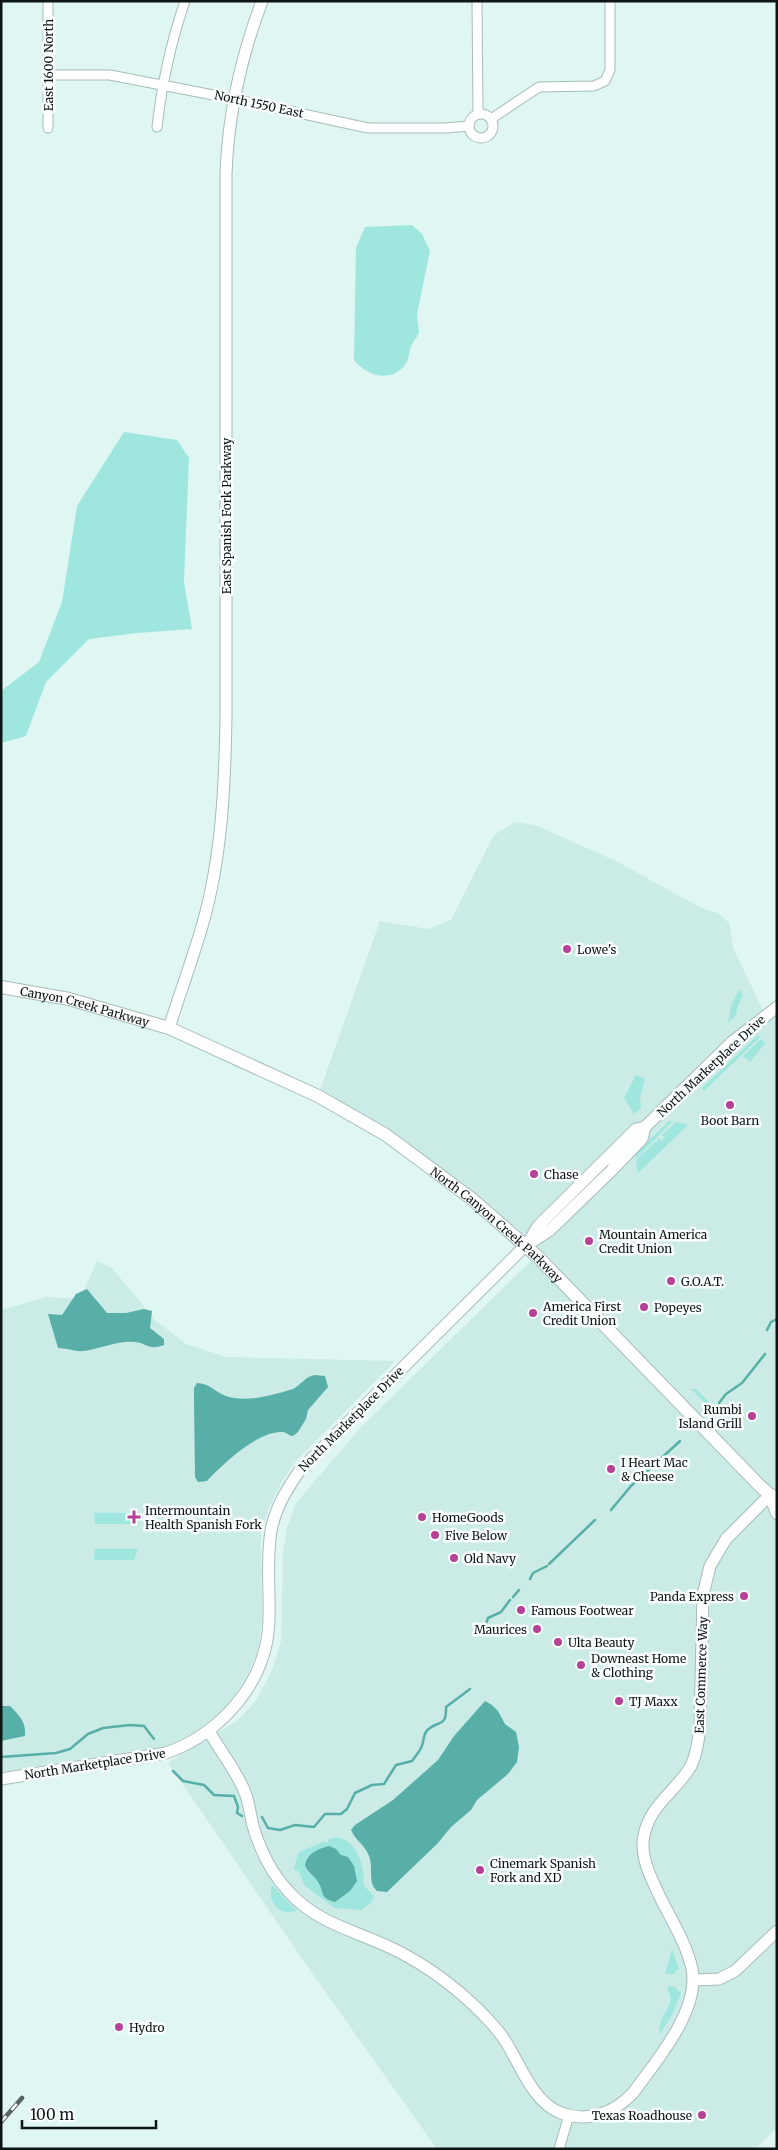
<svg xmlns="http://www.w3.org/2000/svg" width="778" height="2150" font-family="Merriweather,serif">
  <rect width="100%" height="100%" fill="#dff6f3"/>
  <!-- built -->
  <g fill="#cbebe7">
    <path d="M515,822L535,825L618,862L701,908L718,913L729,923L734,950L765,1014L777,1007V2128L755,2149H437L312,1973L168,1763L238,1720L255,1702L272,1671L281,1641L283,1552L287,1527L296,1503L361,1427L536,1256L409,1151L318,1096L380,921L428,929L451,920L494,835Z"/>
    <path d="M97,1261L112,1268L156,1321L186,1344L226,1357L395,1361L296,1461L282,1481L268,1510L261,1535L262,1621L258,1650L247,1676L225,1709L195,1732L166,1746L1,1772V1310L46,1297L80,1299Z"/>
  </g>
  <!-- green -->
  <g fill="#9fe6df">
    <path d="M412,225L422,234L430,251L417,314L419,333C417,337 413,342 411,346C409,351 409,357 407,362C393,384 368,377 354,360L356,248L365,227Z"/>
    <path d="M124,432L177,440L189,458L184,582L192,629L137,633L89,639L46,682L26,736L1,743V691L39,662L62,602L77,506Z"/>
    <path d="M739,989L743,995L737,1008L736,1015L728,1023L731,1006Z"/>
    <path d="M758,1035L760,1037L704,1091L702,1088Z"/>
    <path d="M761,1039L765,1043L750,1062L743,1056Z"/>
    <path d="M636,1075L645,1079L640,1097L641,1108L634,1114L624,1098Z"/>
    <path d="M669,1121H673L636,1158V1153Z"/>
    <path d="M676,1122L688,1125L638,1173L636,1160L655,1142H658L657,1140L659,1138L662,1141L665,1137L662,1135Z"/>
    <path d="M691,1389H696L733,1427V1431Z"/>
    <path d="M94,1513H136L139,1524H95Z"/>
    <path d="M95,1549H138L134,1560H94Z"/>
    <path d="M337,1837C359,1842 364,1867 364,1886L374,1896L371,1903L361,1910L335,1908L305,1886L299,1872L294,1869L298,1853L322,1842H328V1839Z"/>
    <path d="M272,1885L297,1911C279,1916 267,1903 272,1885Z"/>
    <path d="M672,1949L679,1969L675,1971V1974H665Z"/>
    <path d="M669,1986L676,1987V1989L681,1993L672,2015L660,2034C656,2013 679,2008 667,1988Z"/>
  </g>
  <!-- water -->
  <g fill="#58afa7">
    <path d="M87,1289L107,1313H126L144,1309L152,1311L150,1328L164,1339V1345C148,1351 147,1343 135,1342C118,1340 100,1349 84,1351C76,1352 67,1348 58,1348L48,1314L62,1315L76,1294Z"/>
    <path d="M315,1375L325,1376L328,1387L308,1410L306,1419L298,1432L293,1436C289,1436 286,1432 283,1432C258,1430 222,1465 207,1481L198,1482L195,1477L194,1400V1388L197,1383C209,1383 215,1392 226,1396C246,1403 273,1395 293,1389C301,1385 306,1376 315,1375Z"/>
    <path d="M485,1701L492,1705L498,1711L505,1724L516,1732L519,1747L517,1762L508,1774L477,1800L471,1810L451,1827L438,1843L387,1892L377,1891C367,1881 374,1869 369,1856C366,1846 355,1840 351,1830L355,1825L393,1800L438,1760L454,1736Z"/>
    <path d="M1,1706H10C20,1716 26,1722 25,1736L1,1741Z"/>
    <path d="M329,1846L336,1849L341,1855L348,1857L354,1866L357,1881L350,1891L335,1902C319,1898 325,1893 318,1882C314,1875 307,1872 305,1865C307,1853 318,1849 329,1846Z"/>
  </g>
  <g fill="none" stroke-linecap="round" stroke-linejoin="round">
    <!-- stream -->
    <g stroke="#58afa7" stroke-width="2.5">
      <path d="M767,1330L771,1322L777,1319"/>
      <path d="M719,1403L726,1394L742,1383L765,1354"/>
      <path d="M611,1510L631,1486L680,1441"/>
      <path d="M549,1564L595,1520"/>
      <path d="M530,1579L533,1573L547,1566"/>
      <path d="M513,1597L519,1590"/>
      <path d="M485,1627L488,1618L501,1612L510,1600"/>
      <path d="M486,1630V1632"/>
      <path d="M1,1757L56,1753L70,1749L88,1734L103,1728L130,1725L144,1726L154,1739"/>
      <path d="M173,1771L183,1781L204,1785L214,1795L234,1796L238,1807L237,1813L242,1816"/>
      <path d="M262,1817L268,1828L280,1830L295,1825L314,1827L325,1814H341L347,1809L355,1793L372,1785L384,1784L396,1765L412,1761C415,1757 419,1752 421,1748C424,1743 423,1736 426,1732C435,1719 447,1730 446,1707L470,1689"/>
    </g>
    <defs>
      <g id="minor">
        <path d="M477,1L478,114"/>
        <path d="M48,75H110L234,99L368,128H446L469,126"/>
        <circle cx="481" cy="126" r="12"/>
        <path d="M491,119L539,87L594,86L605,81L610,70V1"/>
        <path d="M157,127C162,83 171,42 185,1"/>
        <path d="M48,128V1"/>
        <path d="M613,1169V1161L642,1131"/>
        <path d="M559,2149L569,2115"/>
      </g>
      <g id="tertiary">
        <path d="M169,1028C180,993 193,958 203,923C222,856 225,784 226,715V174C228,115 241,57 262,1"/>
        <path d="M528,1243L538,1226L636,1129L645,1127L732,1042L777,1007"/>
        <path d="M209,1731C220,1751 235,1769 244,1790C249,1801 250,1814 253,1826C260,1850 272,1874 289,1892C316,1922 352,1930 387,1946C416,1959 442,1977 466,1998C479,2010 494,2024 504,2039C520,2063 532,2102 561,2113C588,2123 614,2113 633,2093C656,2061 700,2011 692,1969C687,1945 672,1921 661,1899C653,1882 642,1862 643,1842C646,1807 675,1793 691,1766C697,1753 699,1739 700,1725L703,1595L710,1566L726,1539L770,1495"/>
        <path d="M1,1779L166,1753C222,1733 268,1681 269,1619C270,1590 266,1560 271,1531C275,1508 287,1489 300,1470L510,1261L525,1246L550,1230L613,1169L642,1139L645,1127"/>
        <path d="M693,1980L719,1979L735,1971L777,1931"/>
      </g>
      <g id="secondary">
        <path id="s1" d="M1,987L69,999L169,1028L318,1096L386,1135L472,1199L537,1256L759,1485L770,1495L777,1497"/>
        <path d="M770,1495L777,1513"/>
      </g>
    </defs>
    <!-- minor casing -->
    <use href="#minor" stroke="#a6bcb9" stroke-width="11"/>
    <!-- tertiary casing -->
    <use href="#tertiary" stroke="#a6bcb9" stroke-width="13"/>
    <!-- secondary casing -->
    <use href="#secondary" stroke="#a6bcb9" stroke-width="14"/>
    <!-- minor -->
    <use href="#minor" stroke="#fff" stroke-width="9"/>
    <!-- tertiary -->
    <use href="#tertiary" stroke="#fff" stroke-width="11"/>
    <!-- secondary -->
    <use href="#secondary" stroke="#fff" stroke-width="12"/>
    <defs>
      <path id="rail" d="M1,2122L22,2098"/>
    </defs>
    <!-- rail casing -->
    <use href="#rail" stroke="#566362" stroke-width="4.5"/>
    <!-- rail -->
    <use href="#rail" stroke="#fafefe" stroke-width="2.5" stroke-dasharray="8" stroke-linecap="butt"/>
  </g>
  <!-- markers -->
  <g fill="#b74197" stroke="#fafefe" stroke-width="2">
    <circle cx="567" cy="949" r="5"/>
    <circle cx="730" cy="1105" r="5"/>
    <circle cx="534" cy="1174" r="5"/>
    <circle cx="589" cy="1241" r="5"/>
    <circle cx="671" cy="1281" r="5"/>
    <circle cx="644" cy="1307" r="5"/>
    <circle cx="533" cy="1313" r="5"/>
    <circle cx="752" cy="1416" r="5"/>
    <circle cx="611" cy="1469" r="5"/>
    <path d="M131.5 1509.5h5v5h5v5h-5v5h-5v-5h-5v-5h5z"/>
    <circle cx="422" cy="1517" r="5"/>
    <circle cx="435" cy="1535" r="5"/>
    <circle cx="454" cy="1558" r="5"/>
    <circle cx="744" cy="1596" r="5"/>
    <circle cx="521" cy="1610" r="5"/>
    <circle cx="537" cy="1629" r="5"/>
    <circle cx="558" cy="1642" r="5"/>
    <circle cx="581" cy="1665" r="5"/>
    <circle cx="619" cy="1701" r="5"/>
    <circle cx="480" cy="1870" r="5"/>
    <circle cx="119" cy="2027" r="5"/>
    <circle cx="702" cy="2115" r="5"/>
  </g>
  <g text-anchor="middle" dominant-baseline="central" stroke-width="5" stroke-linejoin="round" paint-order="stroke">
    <!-- street labels -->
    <g font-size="12" fill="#0e1615" stroke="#fafefe">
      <text transform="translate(48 65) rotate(-90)">East 1600 North</text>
      <text transform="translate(259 104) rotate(12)">North 1550 East</text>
      <text transform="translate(226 516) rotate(-90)">East Spanish Fork Parkway</text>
      <text stroke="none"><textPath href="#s1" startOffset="86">Canyon Creek Parkway</textPath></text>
      <text transform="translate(711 1066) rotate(-43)">North Marketplace Drive</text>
      <text stroke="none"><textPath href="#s1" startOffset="558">North Canyon Creek Parkway</textPath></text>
      <text transform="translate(351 1419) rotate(-45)">North Marketplace Drive</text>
      <text transform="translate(701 1675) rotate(-88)">East Commerce Way</text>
      <text transform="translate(95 1764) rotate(-9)">North Marketplace Drive</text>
    </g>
    <!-- poi labels -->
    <g font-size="12" fill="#0e1615" stroke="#fafefe" text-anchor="start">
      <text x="577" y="949">Lowe's</text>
      <text x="730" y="1120" text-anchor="middle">Boot Barn</text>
      <text x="544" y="1174">Chase</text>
      <text x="599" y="1234">Mountain America<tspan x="599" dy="14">Credit Union</tspan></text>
      <text x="681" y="1281">G.O.A.T.</text>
      <text x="543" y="1306">America First<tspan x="543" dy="14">Credit Union</tspan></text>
      <text x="654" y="1307">Popeyes</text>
      <text x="742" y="1409" text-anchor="end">Rumbi<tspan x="742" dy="14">Island Grill</tspan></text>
      <text x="621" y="1462">I Heart Mac<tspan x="621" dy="14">&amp; Cheese</tspan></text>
      <text x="145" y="1510">Intermountain<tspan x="145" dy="14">Health Spanish Fork</tspan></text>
      <text x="432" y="1517">HomeGoods</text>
      <text x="445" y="1535">Five Below</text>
      <text x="464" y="1558">Old Navy</text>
      <text x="734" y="1596" text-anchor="end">Panda Express</text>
      <text x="531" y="1610">Famous Footwear</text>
      <text x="527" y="1629" text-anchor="end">Maurices</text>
      <text x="568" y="1642">Ulta Beauty</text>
      <text x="591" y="1658">Downeast Home<tspan x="591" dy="14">&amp; Clothing</tspan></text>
      <text x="629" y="1701">TJ Maxx</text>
      <text x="490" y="1863">Cinemark Spanish<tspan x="490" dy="14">Fork and XD</tspan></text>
      <text x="129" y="2027">Hydro</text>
      <text x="692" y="2115" text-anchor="end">Texas Roadhouse</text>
    </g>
  </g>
  <!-- border -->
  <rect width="778" height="2150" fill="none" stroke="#0e1615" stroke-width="5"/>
  <!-- scale -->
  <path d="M22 2120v8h134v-8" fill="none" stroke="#0e1615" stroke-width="2.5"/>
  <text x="30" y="2120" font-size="15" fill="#0e1615" stroke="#fafefe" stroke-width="4" paint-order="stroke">100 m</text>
</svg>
